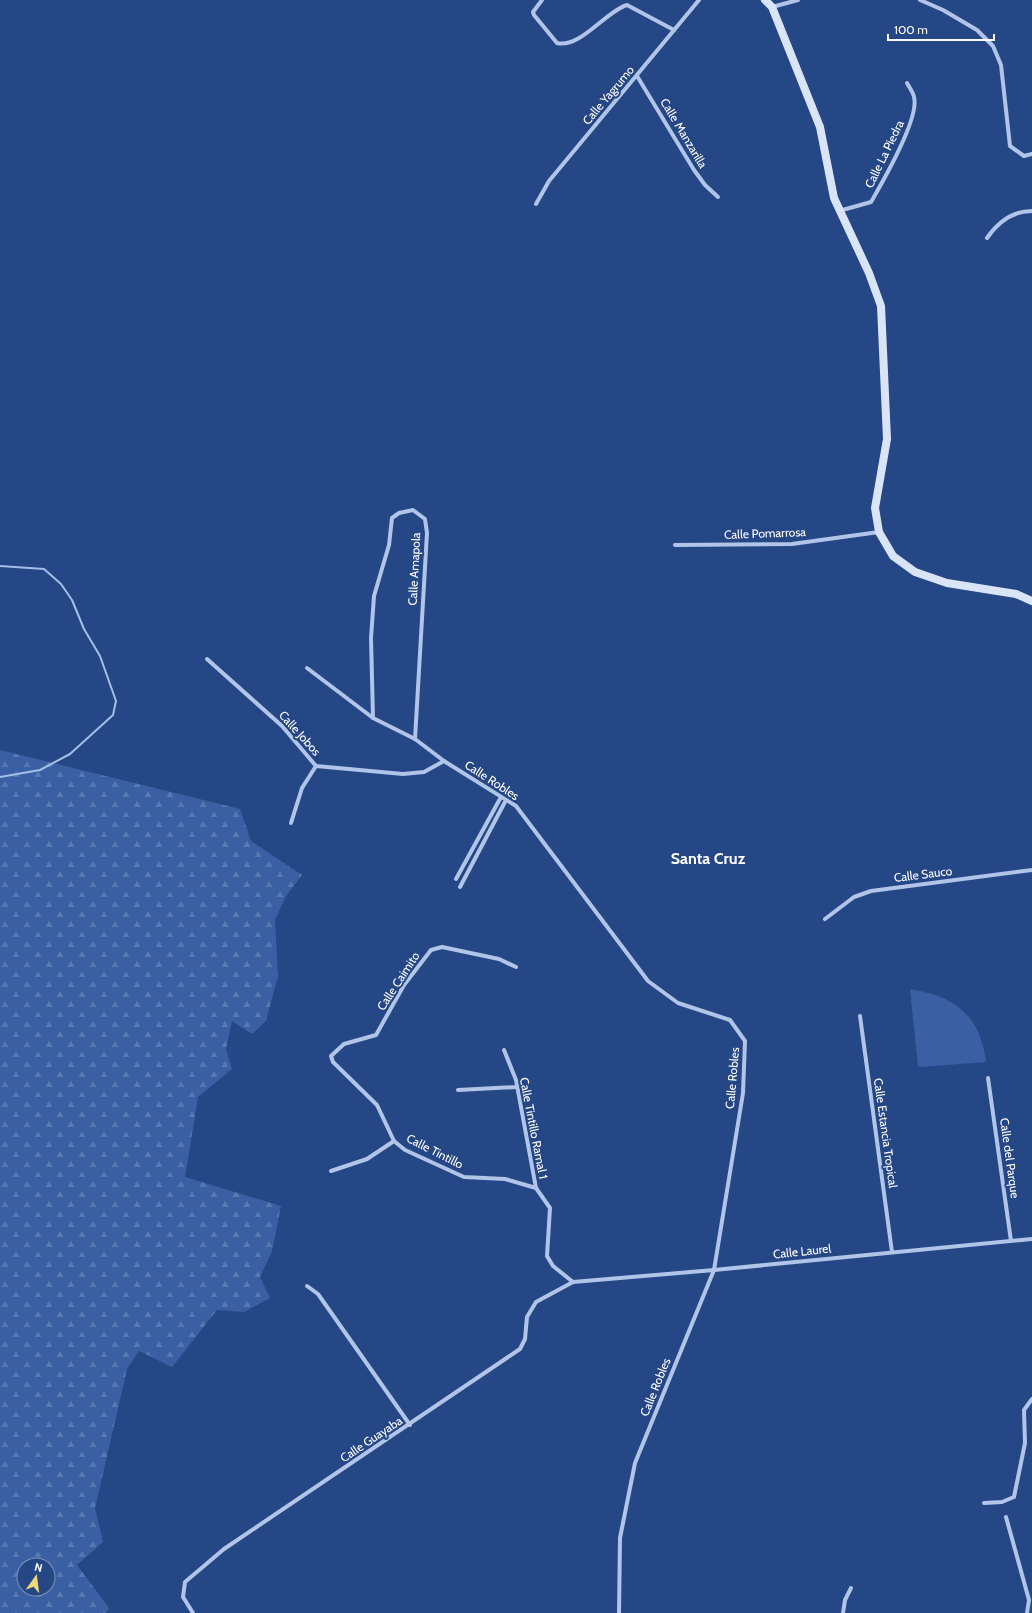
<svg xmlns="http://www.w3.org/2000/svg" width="1032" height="1613" font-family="Cabin,sans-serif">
  <defs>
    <pattern id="forest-firs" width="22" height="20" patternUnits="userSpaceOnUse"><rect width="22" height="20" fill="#3a60a3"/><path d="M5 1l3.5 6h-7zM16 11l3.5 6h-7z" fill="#5878b1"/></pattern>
  </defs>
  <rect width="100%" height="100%" fill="#254786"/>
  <!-- green -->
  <path fill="#3a60a3" d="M910,989C956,997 980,1015 986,1062L921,1067L918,1066Z"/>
  <!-- forest -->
  <path fill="url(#forest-firs)" fill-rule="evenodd" d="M0,750L240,809L251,841L302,875L286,896L275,920L278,976L266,1021L252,1034L232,1021L226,1049L232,1069L198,1097L185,1177L281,1206L272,1251L260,1277L270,1298L244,1312L217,1310L172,1367L139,1351L127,1369L95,1508L103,1542L77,1565L109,1608L106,1613H0ZM24,1565H48V1589H24Z"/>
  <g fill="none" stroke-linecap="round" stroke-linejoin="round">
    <!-- stream -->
    <path stroke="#a4bee9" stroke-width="2" d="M0,566L44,569L61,584L72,600L84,629L100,656L116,701L113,715L70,754L40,770L0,777"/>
    <!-- street -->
    <g stroke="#b0c5e8" stroke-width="4">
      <path d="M542,0L533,12L534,15L557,43C580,49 606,11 627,5L674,30"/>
      <path d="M920,0L943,10L977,30L993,46L1001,65L1010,146L1024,156L1032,154"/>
      <path d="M772,7L798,0"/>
      <path d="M637,76L694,170L705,185L718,197"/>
      <path d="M536,204L549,181L699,0"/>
      <path d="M839,211L871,202C882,183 920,118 914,97C913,92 909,87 907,83"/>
      <path d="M987,238C998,222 1012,211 1032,211"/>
      <path d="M675,545L792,544L879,532"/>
      <path d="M207,659L282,726L316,766L403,774L424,772L444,761"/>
      <path d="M307,668L373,718L415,739L444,761L516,806L648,981L678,1003L730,1020L745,1041L743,1093L714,1270L635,1463L620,1538L619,1613"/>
      <path d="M373,718L371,638L374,596L389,545L392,518L399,513L413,510L425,519L427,533L415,739"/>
      <path d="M291,823L302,788L316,766"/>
      <path d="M456,879L501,797"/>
      <path d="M460,887L506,800"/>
      <path d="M825,919L854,897L871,891L1032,870"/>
      <path d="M516,967L499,959L442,947L431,950L404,985L376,1035L344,1044L331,1056L333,1062L377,1105L394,1141L405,1150L464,1177L505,1179L536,1188L550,1208L547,1256L553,1266L573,1282"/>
      <path d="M860,1016L892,1252"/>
      <path d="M504,1050L516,1080L536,1188"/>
      <path d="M988,1078L1011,1241"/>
      <path d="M458,1090L517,1087"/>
      <path d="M331,1171L367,1159L394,1141"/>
      <path d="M307,1286L318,1294L410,1425"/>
      <path d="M984,1503L1002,1502L1014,1497L1025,1443L1024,1410L1032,1399"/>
      <path d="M1006,1517L1029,1600L1027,1613"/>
      <path d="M193,1613L183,1597L185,1582L224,1549L520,1349L525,1339L527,1317L536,1302L573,1282L714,1270L1032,1239"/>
      <path d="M843,1613L845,1600L851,1588"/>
    </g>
    <!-- secondary -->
    <path stroke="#dae4f7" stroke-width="8" d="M765,0L772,7L820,127L834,198L869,273L881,306L887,439L875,508L879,532L893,556L915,572L947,583L1016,594L1032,601"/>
  </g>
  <g text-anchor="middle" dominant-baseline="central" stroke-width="4" stroke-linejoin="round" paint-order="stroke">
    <!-- street labels -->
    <g font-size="12" fill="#fff" stroke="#254786">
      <text transform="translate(608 95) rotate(-50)">Calle Yagrumo</text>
      <text transform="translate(684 133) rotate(59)">Calle Manzarilla</text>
      <text transform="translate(884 154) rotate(-64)">Calle La Piedra</text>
      <text transform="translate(765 533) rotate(-2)">Calle Pomarrosa</text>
      <text transform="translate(414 569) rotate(-87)">Calle Amapola</text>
      <text transform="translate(300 733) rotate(48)">Calle Jobos</text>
      <text transform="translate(492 780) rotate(33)">Calle Robles</text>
      <text transform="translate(923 874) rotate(-7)">Calle Sauco</text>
      <text transform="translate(398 981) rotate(-57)">Calle Caimito</text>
      <text transform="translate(732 1078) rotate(-85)">Calle Robles</text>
      <text transform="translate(534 1128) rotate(79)">Calle Tintillo Ramal 1</text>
      <text transform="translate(886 1133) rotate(82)">Calle Estancia Tropical</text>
      <text transform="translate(435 1151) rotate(27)">Calle Tintillo</text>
      <text transform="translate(1010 1158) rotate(82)">Calle del Parque</text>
      <text transform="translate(802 1251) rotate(-6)">Calle Laurel</text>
      <text transform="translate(655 1387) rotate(-68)">Calle Robles</text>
      <text transform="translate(371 1439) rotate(-34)">Calle Guayaba</text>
    </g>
    <!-- district labels -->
    <g font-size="16" font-weight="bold" fill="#fff" stroke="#254786">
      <text x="708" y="858">Santa Cruz</text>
    </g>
  </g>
  <!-- north arrow -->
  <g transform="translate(36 1577) rotate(14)"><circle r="19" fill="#254786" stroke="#7c91b6"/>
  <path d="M0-3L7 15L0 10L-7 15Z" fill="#f2d974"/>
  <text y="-6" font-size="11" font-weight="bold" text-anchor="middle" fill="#ffffff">N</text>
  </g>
  <!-- scale -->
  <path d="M888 34v6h106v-6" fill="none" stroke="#ffffff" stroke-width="2"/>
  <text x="894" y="34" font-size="12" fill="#ffffff" stroke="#254786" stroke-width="3" paint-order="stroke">100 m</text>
</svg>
